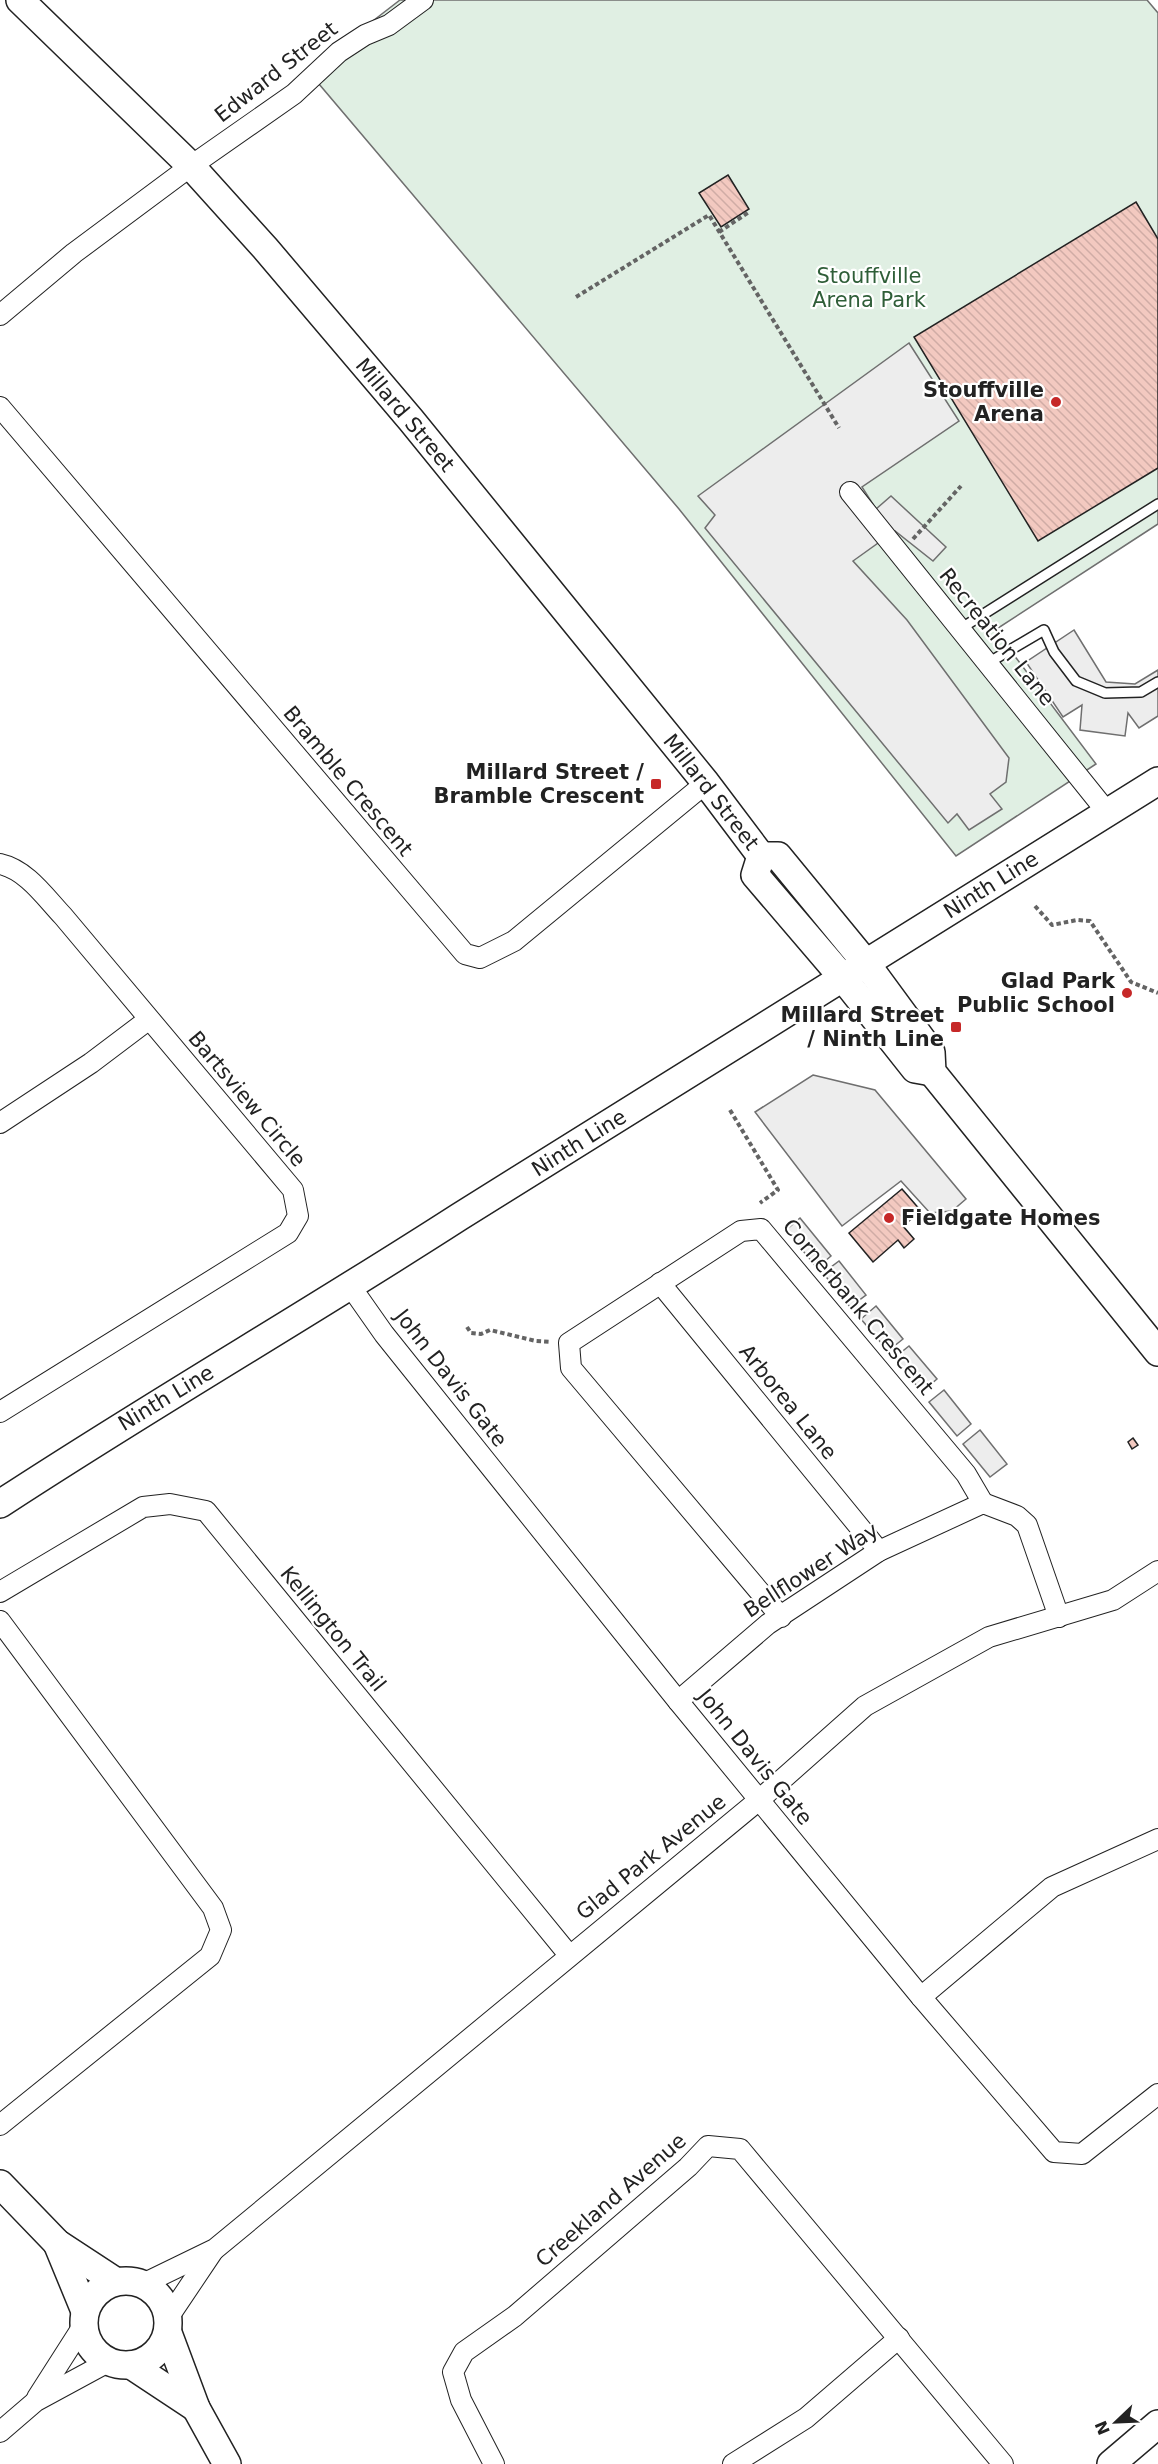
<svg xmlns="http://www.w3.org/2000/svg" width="1158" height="2464" font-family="'DejaVu Sans',sans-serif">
  <defs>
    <pattern id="building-back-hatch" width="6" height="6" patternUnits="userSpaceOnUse" patternTransform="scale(1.5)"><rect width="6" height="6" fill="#f3c9c0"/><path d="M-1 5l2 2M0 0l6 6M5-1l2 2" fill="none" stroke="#d0aca5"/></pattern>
  </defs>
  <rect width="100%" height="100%" fill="#fff"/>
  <!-- park -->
  <path fill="#e0efe3" stroke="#6f6f6f" stroke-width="1.5" d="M400,0H1147L1158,13V524L995,630L1096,764L956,856L679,509L308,71Z"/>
  <!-- parking -->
  <g fill="#ededed" stroke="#6f6f6f" stroke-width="1.5">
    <path d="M909,343L959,421L862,487L876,509L891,496L946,547L933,561L895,531L853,561L907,620L1009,758L1006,782L990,794L1002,809L969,830L957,814L948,823L705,528L715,515L698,496Z"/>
    <path d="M1074,630L1106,682L1135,684L1158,670V716L1139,728L1128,713L1125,736L1080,730L1082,705L1063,717L1026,662Z"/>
    <path d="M813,1075L875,1090L966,1199L952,1211L930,1213L901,1181L842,1226L755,1112Z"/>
    <path d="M800,1218L831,1256L817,1268L786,1230Z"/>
    <path d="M839,1261L866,1295L850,1307L823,1273Z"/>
    <path d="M876,1306L903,1339L888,1351L861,1319Z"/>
    <path d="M909,1346L937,1379L922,1392L894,1358Z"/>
    <path d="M944,1390L971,1424L957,1436L929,1402Z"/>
    <path d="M980,1430L1007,1464L990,1477L963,1444Z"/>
  </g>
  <!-- building -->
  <g fill="url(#building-back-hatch)" stroke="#222" stroke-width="1.5">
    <path d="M728,175L749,209L721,227L699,193Z"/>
    <path d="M1136,202L1158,239V468L1038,541L914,337Z"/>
    <path d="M902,1189L921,1211L903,1226L914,1239L904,1248L898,1240L873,1262L849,1233Z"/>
    <path d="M1133,1438L1138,1445L1132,1449L1128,1442Z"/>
  </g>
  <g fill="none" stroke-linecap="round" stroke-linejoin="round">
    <defs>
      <g id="lane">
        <path d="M960,629L1158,504"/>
        <path d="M988,663L1044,630L1054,652L1076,681L1105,693L1141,692L1158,682"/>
      </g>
      <g id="street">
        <path d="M0,315L74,253L191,166L294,94L339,52L365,35L389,25L423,0"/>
        <path d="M0,407L465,954L480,958L514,941L706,783"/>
        <path d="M850,492L1107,812"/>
        <path d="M0,864C27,870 45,897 63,916L293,1190L298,1216L288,1233L0,1412"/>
        <path d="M0,1123L91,1063L148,1020"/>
        <path d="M660,1283L879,1551"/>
        <path d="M351,1287L384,1334L678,1701L921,1997L1054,2152L1082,2154L1158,2094"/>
        <path d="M0,1592L143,1507L170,1504L206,1511L569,1955"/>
        <path d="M781,1617L571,1368L569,1343L741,1231L761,1229L966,1474L983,1503"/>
        <path d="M0,1621L213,1908L221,1930L210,1956L0,2125"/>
        <path d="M678,1701L768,1624L879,1551L983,1503L1017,1516L1027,1525L1059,1617"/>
        <path d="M921,1997L1052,1887L1158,1839"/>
        <path d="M143,2284L215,2249L759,1800L865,1706L989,1637L1113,1600L1158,1571"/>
        <path d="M168,2318L213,2251"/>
        <path d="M37,2398L83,2326"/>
        <path d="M0,2432L36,2401L108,2362"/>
        <path d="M494,2464L461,2400L453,2372L464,2352L515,2316L688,2167L708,2146L740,2149L1003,2464"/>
        <path d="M733,2464L806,2418L899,2338"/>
      </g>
      <g id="secondary">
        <path d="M20,0L191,166L265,248L411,420L706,783L761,856"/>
        <path d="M761,856H778L865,962L931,1052L932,1072L1158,1352"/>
        <path d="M761,856L755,875L843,978L915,1069L932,1072"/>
        <path d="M0,1504C151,1405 307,1315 459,1217L1158,781"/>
        <path d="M0,2184L57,2243L115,2281"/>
        <path d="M57,2243L85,2311"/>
        <circle cx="126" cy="2323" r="42"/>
        <path d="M168,2333L196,2408L227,2464"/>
        <path d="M131,2365L196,2408"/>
        <path d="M1111,2464L1158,2424"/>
      </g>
    </defs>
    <!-- lane casing -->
    <use href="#lane" stroke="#222" stroke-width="12"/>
    <!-- street casing -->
    <use href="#street" stroke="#222" stroke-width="22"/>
    <!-- secondary casing -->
    <use href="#secondary" stroke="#222" stroke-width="30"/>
    <!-- path -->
    <g stroke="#646464" stroke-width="4" stroke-dasharray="4.5 3" stroke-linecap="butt">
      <path d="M719,232L749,212"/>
      <path d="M576,297L709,215L839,428"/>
      <path d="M913,539L961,486"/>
      <path d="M1035,906L1052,925L1077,920L1090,921L1131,982L1158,993"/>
      <path d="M730,1110L778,1190L760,1203"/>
      <path d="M467,1327L471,1333L481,1334L490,1330L536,1341L551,1342"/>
    </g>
    <!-- lane -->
    <use href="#lane" stroke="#fff" stroke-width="9"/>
    <!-- street -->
    <use href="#street" stroke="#fff" stroke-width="20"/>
    <!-- secondary -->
    <use href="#secondary" stroke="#fff" stroke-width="27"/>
  </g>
  <!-- markers -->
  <g fill="#c62828" stroke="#fff" stroke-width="2">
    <circle cx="1056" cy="402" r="6"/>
    <rect x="650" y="778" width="12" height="12" rx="3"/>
    <circle cx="1127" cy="993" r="6"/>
    <rect x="950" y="1021" width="12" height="12" rx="3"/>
    <circle cx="889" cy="1218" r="6"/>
  </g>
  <g text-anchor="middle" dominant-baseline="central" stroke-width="4.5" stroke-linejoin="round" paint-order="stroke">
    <!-- street labels -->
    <g font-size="21" fill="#222" stroke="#fff">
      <text transform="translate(276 72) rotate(-38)">Edward Street</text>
      <text transform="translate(405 415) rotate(50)">Millard Street</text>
      <text transform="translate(997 637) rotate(51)">Recreation Lane</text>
      <text transform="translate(348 781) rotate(50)">Bramble Crescent</text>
      <text transform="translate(711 792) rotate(52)">Millard Street</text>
      <text transform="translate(991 885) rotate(-32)">Ninth Line</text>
      <text transform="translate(247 1099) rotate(50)">Bartsview Circle</text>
      <text transform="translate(579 1143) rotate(-32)">Ninth Line</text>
      <text transform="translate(858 1307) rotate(50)">Cornerbank Crescent</text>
      <text transform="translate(451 1378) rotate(52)">John Davis Gate</text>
      <text transform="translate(166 1398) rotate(-31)">Ninth Line</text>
      <text transform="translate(788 1402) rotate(51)">Arborea Lane</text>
      <text transform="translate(811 1570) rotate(-33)">Bellflower Way</text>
      <text transform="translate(333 1629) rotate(51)">Kellington Trail</text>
      <text transform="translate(755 1757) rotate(51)">John Davis Gate</text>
      <text transform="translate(651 1857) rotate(-39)">Glad Park Avenue</text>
      <text transform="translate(611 2200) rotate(-41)">Creekland Avenue</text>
    </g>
    <!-- park labels -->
    <g font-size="21" fill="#2f5e38" stroke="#fff">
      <text x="869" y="276">Stouffville<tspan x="869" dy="24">Arena Park</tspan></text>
    </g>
    <!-- poi labels -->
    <g font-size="21" font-weight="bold" fill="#222" stroke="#fff" text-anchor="end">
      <text x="1044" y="390">Stouffville<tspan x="1044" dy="24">Arena</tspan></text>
      <text x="644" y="772">Millard Street /<tspan x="644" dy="24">Bramble Crescent</tspan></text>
      <text x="1115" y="981">Glad Park<tspan x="1115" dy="24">Public School</tspan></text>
      <text x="944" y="1015">Millard Street<tspan x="944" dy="24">/ Ninth Line</tspan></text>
      <text x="901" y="1218" text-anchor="start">Fieldgate Homes</text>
    </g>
  </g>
  <!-- north arrow -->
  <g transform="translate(1116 2422) rotate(247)" stroke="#ffffff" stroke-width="4.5" paint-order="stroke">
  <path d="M0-4.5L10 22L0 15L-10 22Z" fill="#222222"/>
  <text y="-9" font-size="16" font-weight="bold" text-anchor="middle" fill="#222222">N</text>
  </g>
</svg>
